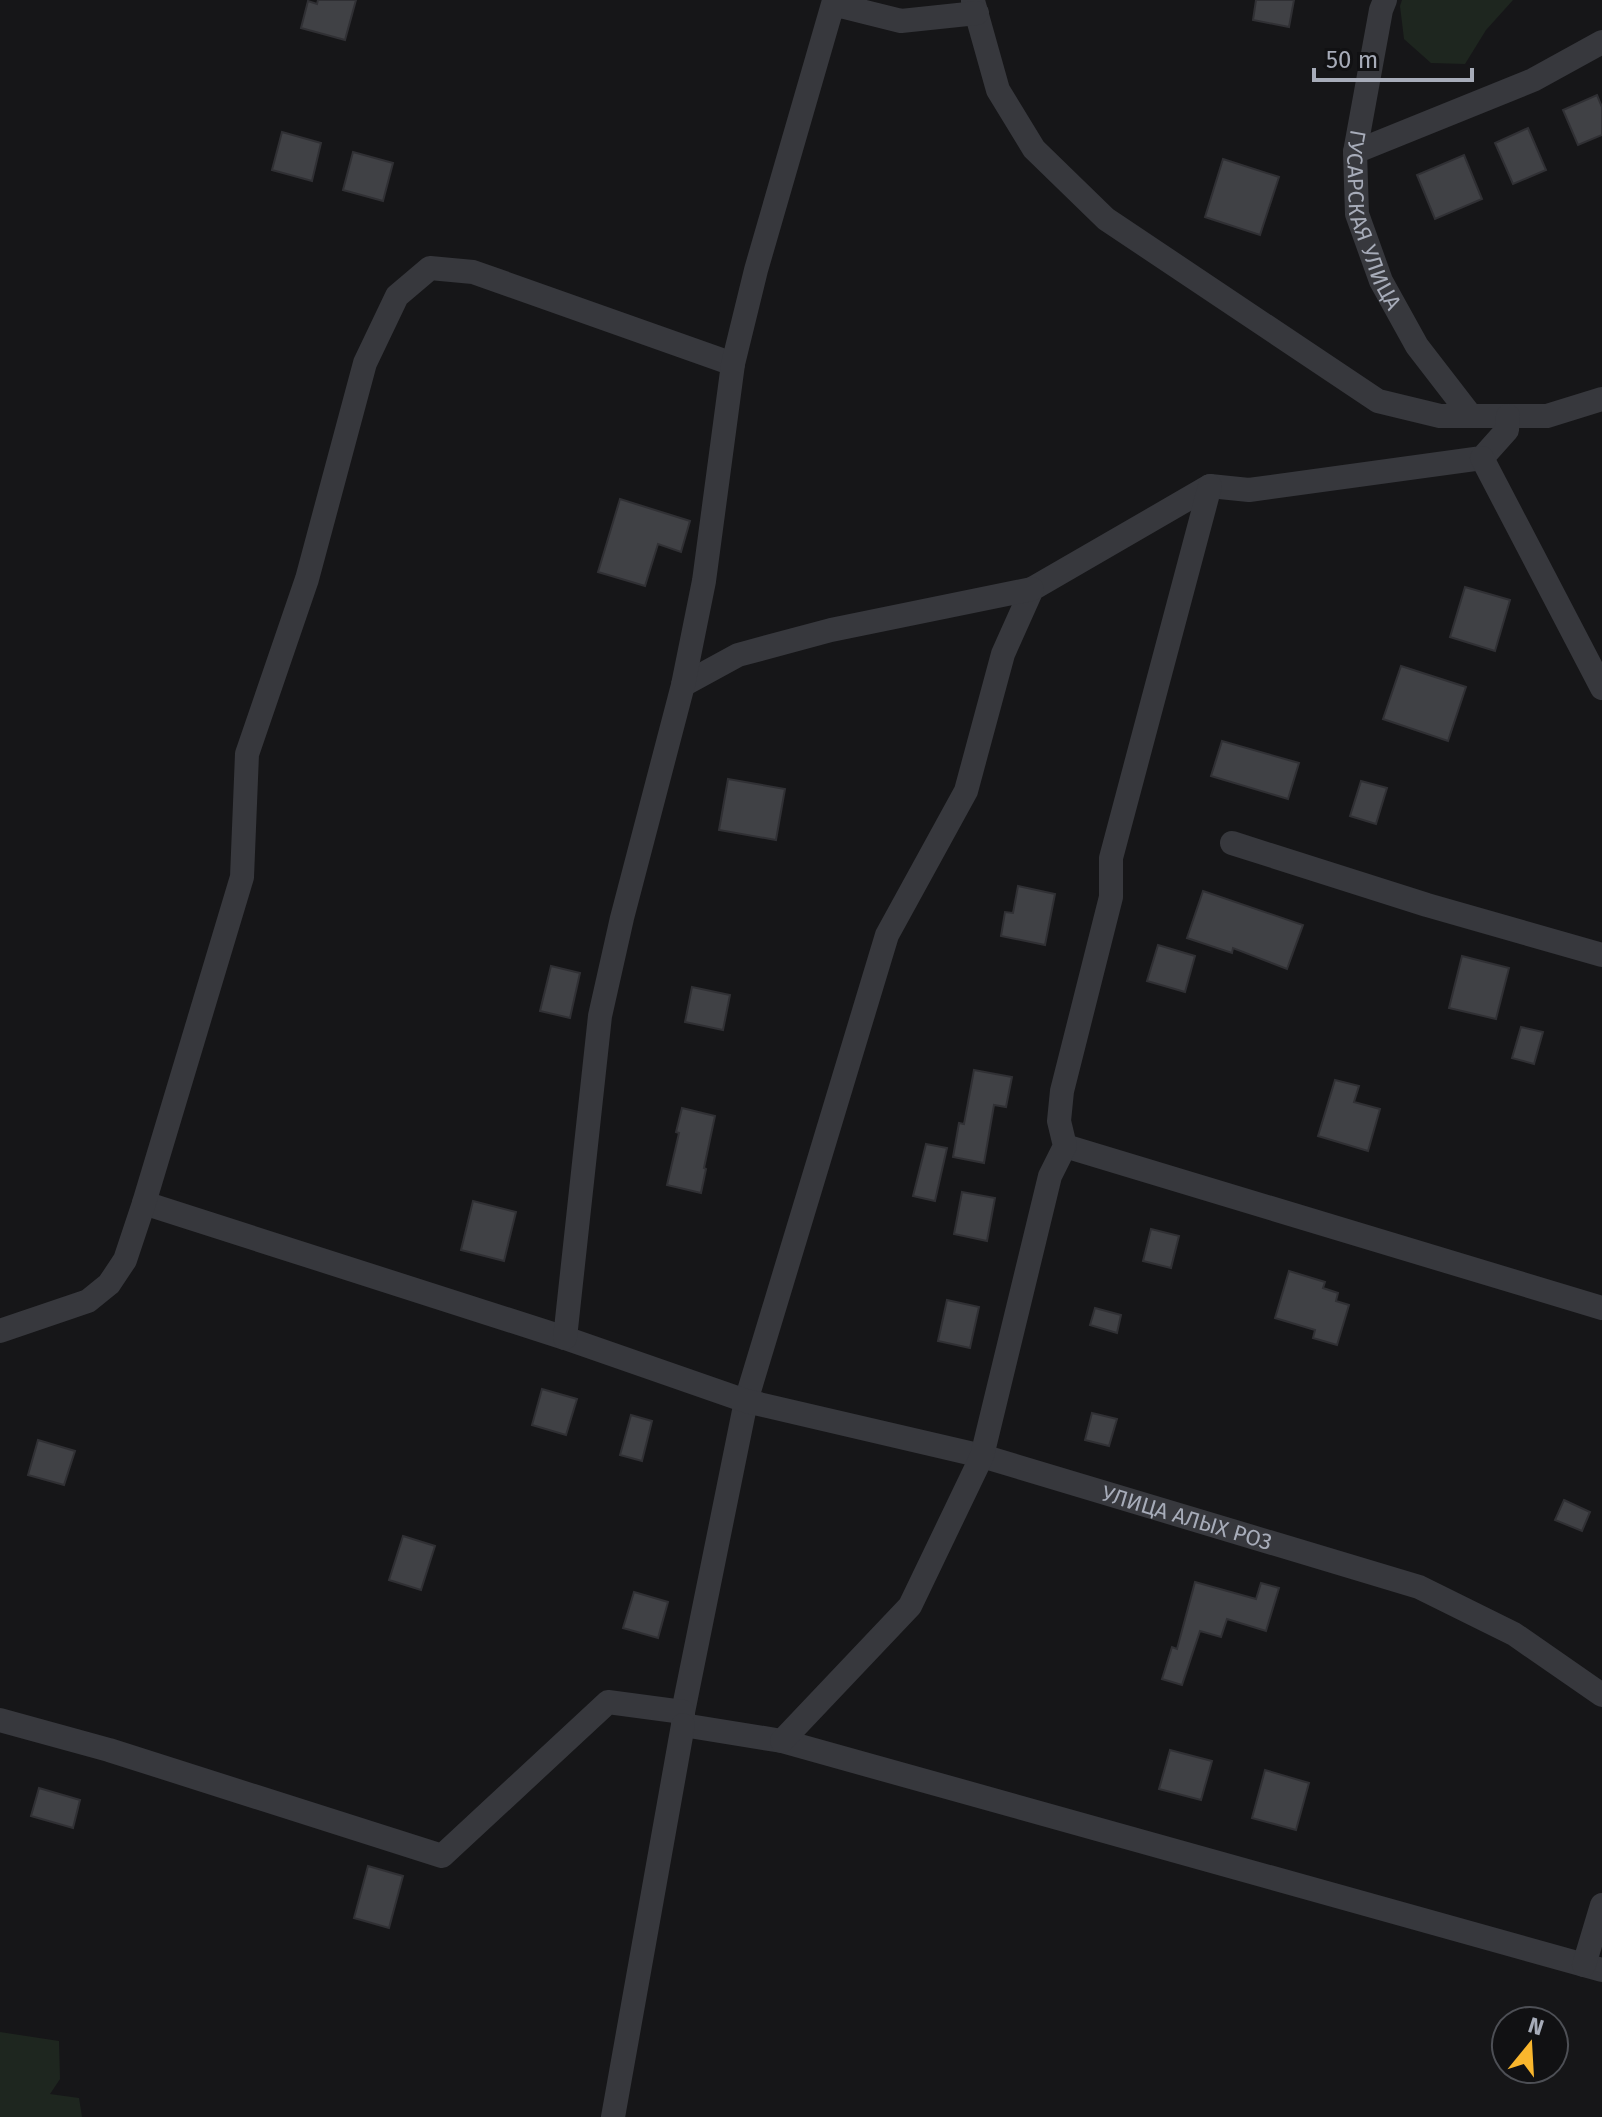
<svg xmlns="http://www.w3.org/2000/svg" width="1602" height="2117" font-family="'Fira Sans',sans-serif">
  <rect width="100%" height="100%" fill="#161618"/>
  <!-- green -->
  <g fill="#1e261f">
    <path d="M1402,0H1513L1486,30L1465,64L1431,63L1404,39L1400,6Z"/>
    <path d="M0,2032L59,2041L60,2079L50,2094L79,2098L82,2117H0Z"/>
  </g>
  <!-- building -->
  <g fill="#404145" stroke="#303034" stroke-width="2">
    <path d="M318,0H356L345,40L301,28L308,1L317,4Z"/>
    <path d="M1256,0H1294L1289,27L1253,20Z"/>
    <path d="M1597,95L1602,107V135L1578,145L1563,110Z"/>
    <path d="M1528,128L1546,170L1513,184L1495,143Z"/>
    <path d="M282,132L321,143L312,181L272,170Z"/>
    <path d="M353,152L393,163L383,201L343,190Z"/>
    <path d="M1464,155L1482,199L1435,219L1417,175Z"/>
    <path d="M1223,159L1279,177L1260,235L1205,217Z"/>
    <path d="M620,499L690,521L681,552L658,544L645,586L598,572Z"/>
    <path d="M1465,587L1510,600L1495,651L1450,637Z"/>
    <path d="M1401,666L1466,687L1448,741L1383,719Z"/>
    <path d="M1222,741L1299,763L1288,799L1211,776Z"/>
    <path d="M728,779L785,789L776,840L719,830Z"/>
    <path d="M1361,781L1387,788L1376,824L1350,816Z"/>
    <path d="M1018,886L1055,894L1045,945L1001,936L1005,912L1013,913Z"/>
    <path d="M1203,891L1303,925L1287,969L1233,948L1232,953L1187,938Z"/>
    <path d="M1158,945L1195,956L1185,992L1147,981Z"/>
    <path d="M1462,956L1509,968L1496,1019L1449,1008Z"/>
    <path d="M551,966L580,973L570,1018L540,1011Z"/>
    <path d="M692,987L730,995L723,1030L685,1022Z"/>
    <path d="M1521,1027L1543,1032L1534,1064L1512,1058Z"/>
    <path d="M974,1070L1012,1077L1006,1107L994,1105L984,1163L953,1157L959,1123L964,1124Z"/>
    <path d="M1335,1080L1359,1086L1354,1102L1380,1109L1368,1151L1318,1136Z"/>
    <path d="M682,1108L715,1116L704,1168L706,1169L701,1193L667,1185L679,1133L676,1132Z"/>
    <path d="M926,1144L947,1148L935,1201L913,1196Z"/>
    <path d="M962,1192L995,1198L987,1241L954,1234Z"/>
    <path d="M473,1201L516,1212L504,1261L461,1250Z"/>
    <path d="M1151,1229L1179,1236L1171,1268L1143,1261Z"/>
    <path d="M1289,1271L1325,1282L1323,1288L1338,1293L1336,1301L1349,1305L1337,1345L1313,1338L1315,1330L1275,1318Z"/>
    <path d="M947,1300L979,1307L970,1348L938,1341Z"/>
    <path d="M1095,1308L1121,1315L1117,1333L1090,1325Z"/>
    <path d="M542,1389L577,1399L566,1435L532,1425Z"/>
    <path d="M1092,1413L1117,1419L1109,1446L1085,1440Z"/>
    <path d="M631,1415L652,1421L642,1461L620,1455Z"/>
    <path d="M38,1440L75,1451L64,1485L28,1475Z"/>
    <path d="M1564,1500L1590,1512L1582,1531L1555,1520Z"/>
    <path d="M403,1536L435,1546L421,1590L389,1580Z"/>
    <path d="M1195,1582L1256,1599L1261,1583L1279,1588L1266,1631L1227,1619L1221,1637L1200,1631L1182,1685L1162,1679L1172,1647L1177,1649Z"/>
    <path d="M634,1592L668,1602L658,1638L623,1628Z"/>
    <path d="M1170,1750L1212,1761L1201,1800L1159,1789Z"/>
    <path d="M1265,1770L1309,1783L1296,1830L1252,1818Z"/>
    <path d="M39,1788L80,1800L73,1828L31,1816Z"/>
    <path d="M368,1866L403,1876L389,1928L354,1918Z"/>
  </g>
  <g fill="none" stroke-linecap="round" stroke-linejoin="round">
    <!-- street -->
    <g stroke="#37383d" stroke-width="24">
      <path id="s1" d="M1385,0L1381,10L1355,152L1357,214L1381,281L1417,346L1471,416"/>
      <path d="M973,1L998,90L1034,149L1106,219L1378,401L1440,416H1547L1602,399"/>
      <path d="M1355,152L1533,80L1602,42"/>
      <path d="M1508,416L1507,430L1482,458L1249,490L1210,486L1032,589L1003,654L966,791L887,935L746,1401L683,1712V1725L782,1741L1602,1970"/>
      <path d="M1482,458L1602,688"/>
      <path d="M683,685L738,655L831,630L1032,589"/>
      <path d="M1232,843L1427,905L1602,955"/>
      <path d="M1065,1146L1602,1308"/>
      <path id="s2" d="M144,1203L565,1338L746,1401L982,1456L1419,1587L1514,1634L1602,1695"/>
      <path d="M0,1331L88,1301L109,1284L125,1260L144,1203L242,877L247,754L307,579L365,363L397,296L430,268L473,272L733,364"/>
      <path d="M565,1338L600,1016L622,918L683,685L704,581L733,364L756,270L833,4L901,21L977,13"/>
      <path d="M0,1720L109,1750L442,1856L608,1702L683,1712"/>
      <path d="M782,1741L910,1606L982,1456L1050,1176L1065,1146L1059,1121L1062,1091L1111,897V858L1210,486"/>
      <path d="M1584,1965L1602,1905"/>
      <path d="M613,2117L683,1725"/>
    </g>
  </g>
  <g text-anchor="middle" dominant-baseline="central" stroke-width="6" stroke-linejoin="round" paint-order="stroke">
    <!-- street labels -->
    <g font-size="22" fill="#a7acb9" stroke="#111113">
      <text stroke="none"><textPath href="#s1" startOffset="226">ГУСАРСКАЯ УЛИЦА</textPath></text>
      <text stroke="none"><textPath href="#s2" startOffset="1090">УЛИЦА АЛЫХ РОЗ</textPath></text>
    </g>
  </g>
  <!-- north arrow -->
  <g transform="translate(1530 2045) rotate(18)"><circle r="38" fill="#111113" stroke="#4d4f55" stroke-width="2"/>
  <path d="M0-6L14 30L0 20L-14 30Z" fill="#f9b62d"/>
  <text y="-12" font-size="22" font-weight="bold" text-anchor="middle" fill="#a7acb9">N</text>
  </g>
  <!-- scale -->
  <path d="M1314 68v12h158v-12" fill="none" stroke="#a7acb9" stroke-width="4"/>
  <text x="1326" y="68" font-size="24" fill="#a7acb9" stroke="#111113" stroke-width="6" paint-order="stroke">50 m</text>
</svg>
